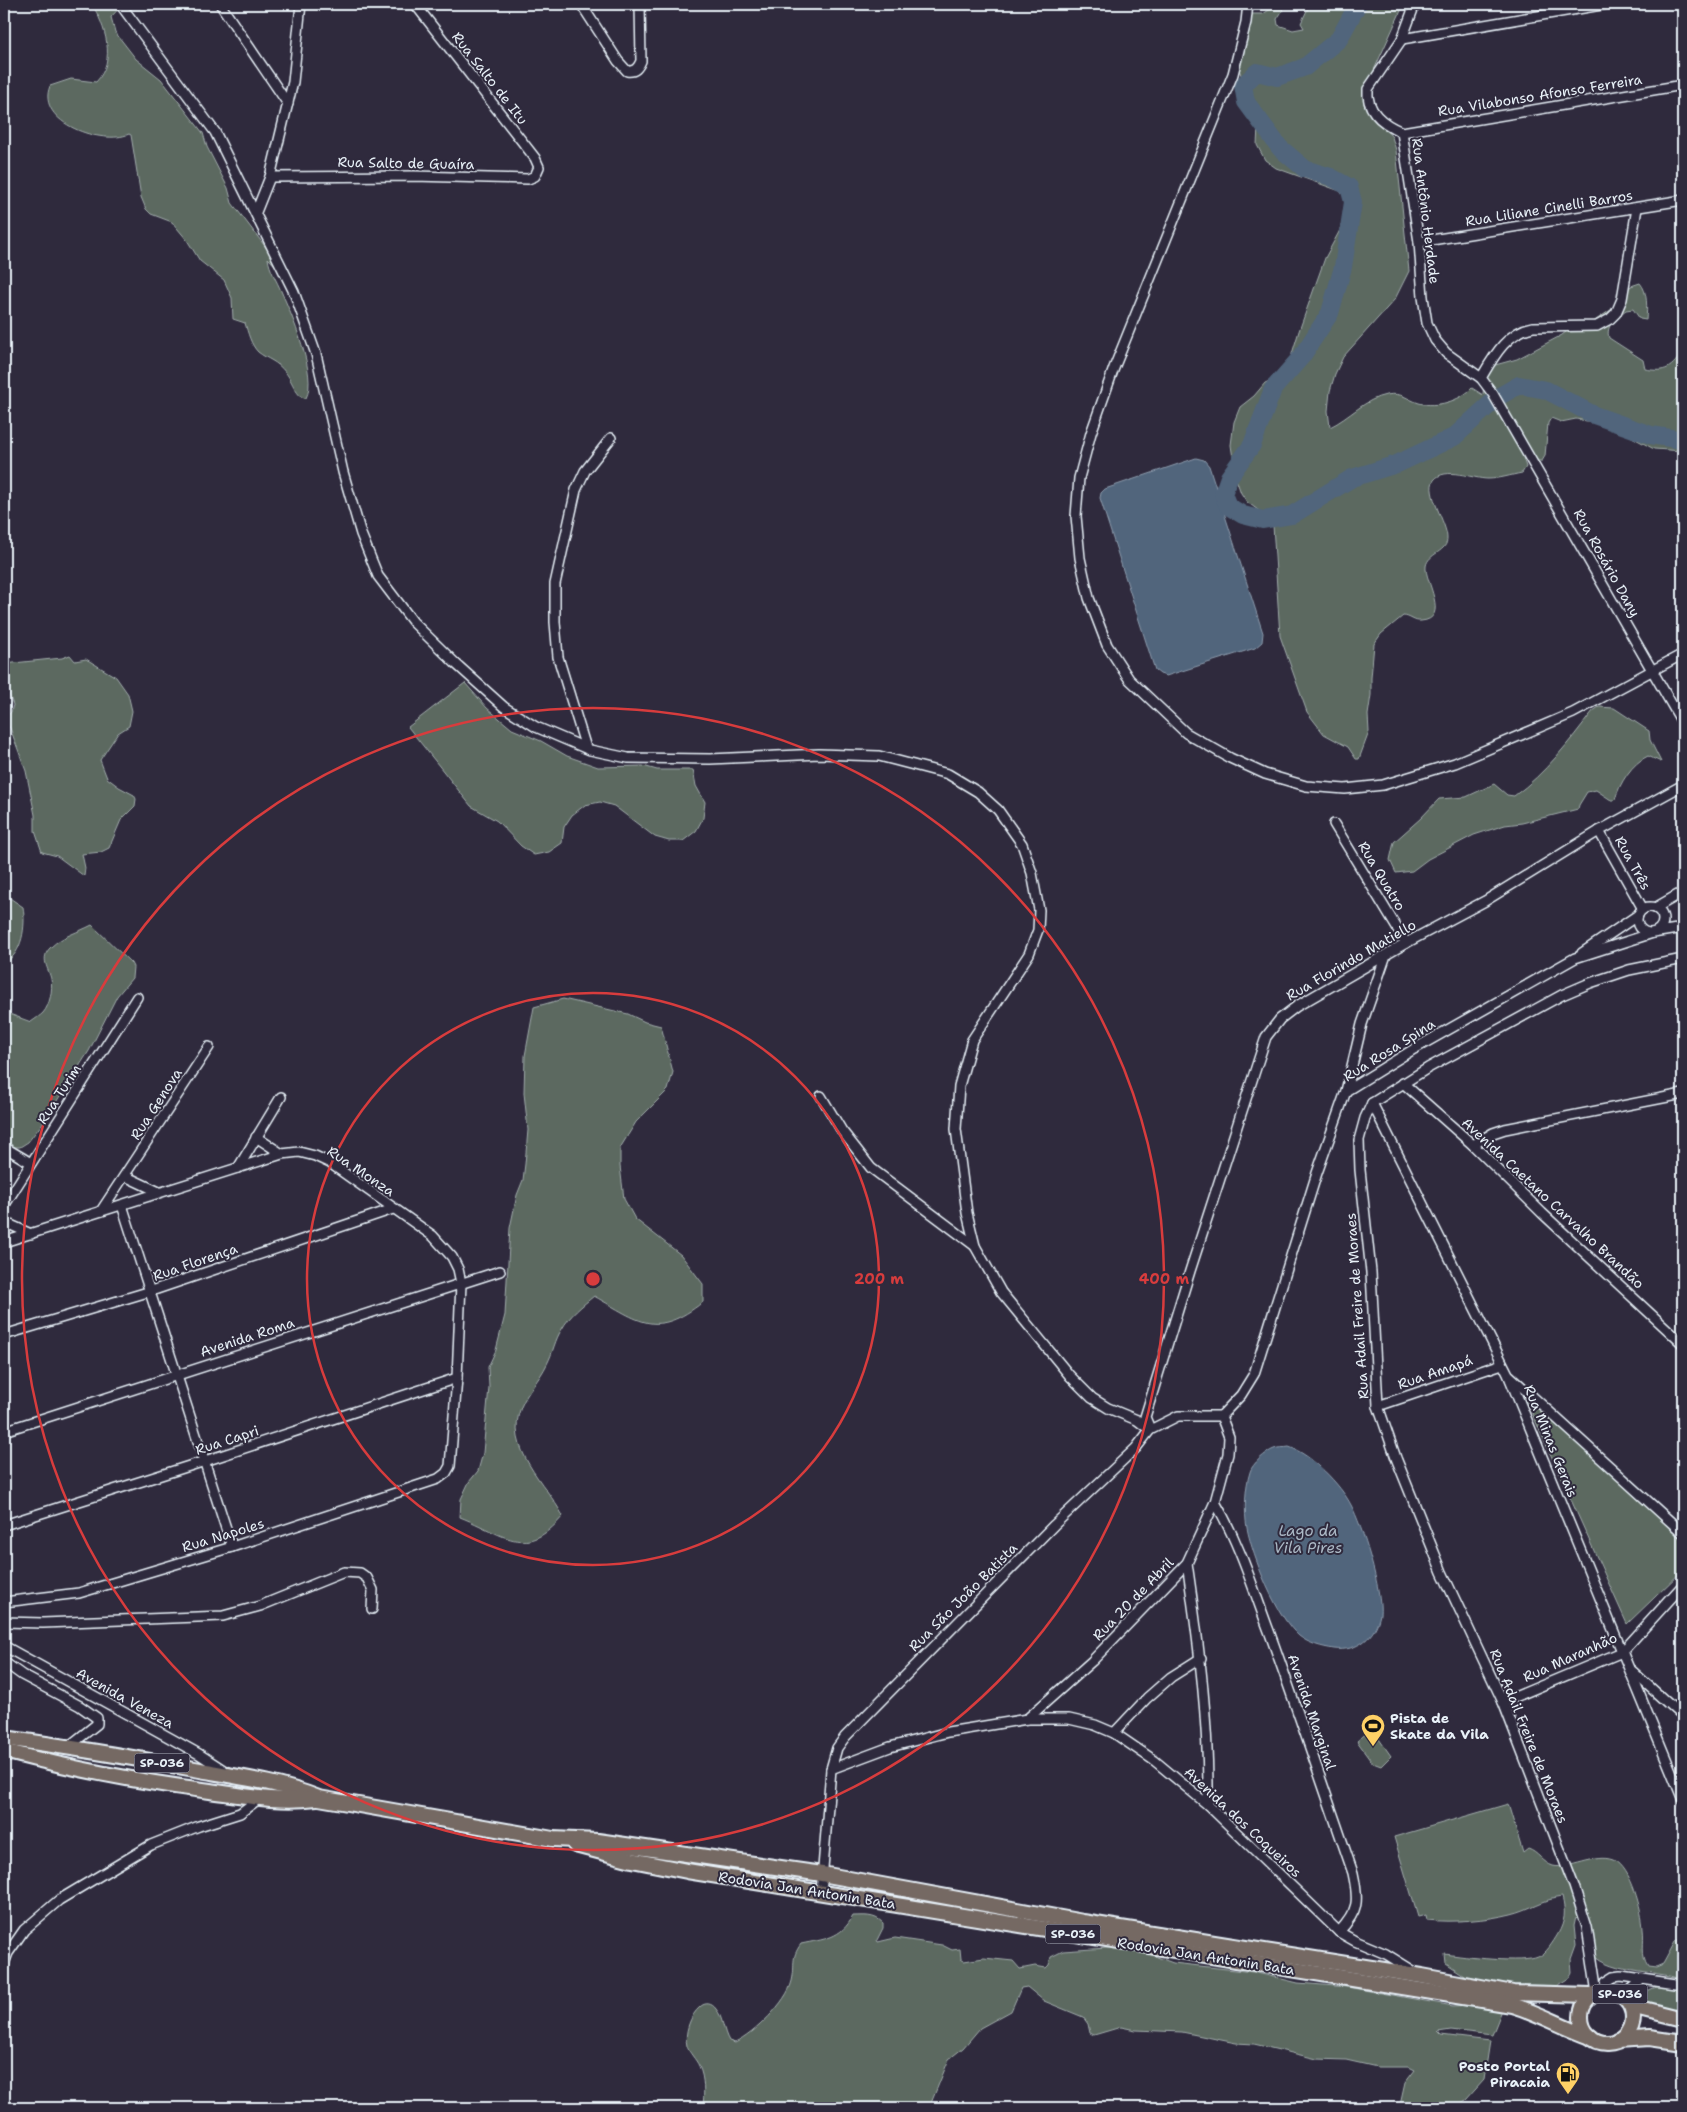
<svg xmlns="http://www.w3.org/2000/svg" width="1687" height="2112" font-family="'Shantell Sans',sans-serif">
  <rect width="100%" height="100%" fill="#2f2a3d"/>
  <filter id="ink" filterUnits="userSpaceOnUse"><feTurbulence type="fractalNoise" baseFrequency=".02" numOctaves="2"/><feDisplacementMap in="SourceGraphic" scale="10" xChannelSelector="R" yChannelSelector="G"/><feConvolveMatrix kernelMatrix="1 2 1 2 8 2 1 2 1" color-interpolation-filters="sRGB"/></filter>
  <g filter="url(#ink)">
    <!-- green -->
    <g fill="#5b6960" stroke="#a2adac">
      <path d="M92,4H123L111,17L115,32L136,59L161,79L203,133L207,147L228,188L232,203L277,262L283,274L268,258C269,269 277,281 281,291C291,313 318,376 306,398C297,399 292,380 286,373C276,360 268,360 258,352C251,345 248,333 245,323L233,319L232,298L224,280L200,261L187,240L172,222L151,214L146,209L141,197L131,135L129,134C103,146 35,123 50,86L71,79L96,82C117,60 105,26 92,4Z"/>
      <path d="M1278,4L1283,10L1277,19L1278,25L1293,30L1304,28L1301,23L1310,4H1404L1369,81L1370,112L1392,137L1396,150L1409,271L1395,299L1343,357L1335,374L1330,391L1328,411L1330,427C1349,418 1365,399 1386,395C1403,392 1406,399 1419,403C1436,408 1460,401 1472,388L1483,395L1484,377L1488,367L1517,359L1562,335L1575,325L1593,322L1615,307L1631,286L1640,283C1648,292 1647,308 1646,320L1640,319L1633,309L1626,310C1617,317 1605,325 1609,338L1643,360L1645,369C1666,373 1672,368 1683,351V451L1654,449L1628,435L1592,422L1576,419L1561,422L1551,418L1548,423L1545,456L1542,461H1537L1523,446L1519,445L1526,467L1522,473C1511,475 1499,479 1488,479C1473,479 1445,466 1434,480C1425,492 1447,523 1447,538C1448,552 1428,553 1426,566C1424,580 1451,619 1421,621C1414,622 1410,616 1403,616L1381,634L1374,644L1371,678V695L1368,715L1369,732L1359,759H1356L1348,747L1324,734L1307,712L1280,636L1273,525L1269,518L1247,502L1241,493L1236,479L1231,445L1234,422L1240,407L1254,396L1265,383L1282,375L1287,370L1299,331L1325,258L1339,232L1347,207L1346,199L1340,191L1276,168L1265,160L1257,145L1258,126L1243,104L1244,83L1236,61L1251,14H1263Z"/>
      <path d="M70,655L75,661L86,659L116,677L128,694L132,711L129,726L118,733L100,760L107,778L119,787L134,795L136,799L135,806L121,820L109,848L101,852L82,854L85,868L84,876L57,856L42,852L35,831V815L26,771L10,728L4,720L11,712L13,705L4,681V664L62,658Z"/>
      <path d="M465,683L487,708L512,729L541,741L567,756L598,767L643,766L657,770H693L696,786L705,802L703,818L696,831L683,841H669L655,837L614,806L600,802L585,805L572,815L564,827L562,843L549,852L534,855L521,846L497,821L471,806L408,727Z"/>
      <path d="M1599,707L1614,708L1649,731L1650,740L1661,762L1648,756C1632,763 1619,784 1615,800H1611L1596,790L1587,792L1579,805L1578,809L1522,823L1505,825L1474,835L1428,859L1412,871L1396,873L1390,860L1394,842L1421,818L1439,799L1466,797L1494,784L1507,795L1514,796C1546,773 1569,742 1593,711Z"/>
      <path d="M4,894L23,907C26,925 23,954 4,963Z"/>
      <path d="M92,925L131,963L133,967L132,978L117,996L89,1051L42,1124L28,1142L20,1147H11L4,1144V1012L31,1022C35,1019 40,1016 43,1013C50,1005 53,989 51,979C49,969 39,958 51,947C62,936 79,932 92,925Z"/>
      <path d="M563,999L628,1014L645,1022L661,1026L673,1072L668,1090L636,1122L620,1148V1166L624,1199L635,1219L681,1255L703,1284V1302C655,1339 641,1322 594,1296C583,1305 569,1316 562,1329C555,1339 553,1353 547,1364C540,1379 527,1392 521,1407C504,1449 546,1483 563,1516C525,1561 504,1534 460,1517L461,1499L469,1482L478,1471L483,1453L489,1387L488,1367L496,1350L505,1315L510,1228L517,1195L523,1180L525,1164L528,1130L524,1093L525,1056L534,1007Z"/>
      <path d="M1522,1391L1683,1537V1570L1627,1624Z"/>
      <path d="M1372,1729L1391,1756L1381,1766L1373,1763L1357,1741Z"/>
      <path d="M1508,1804L1523,1853L1528,1849C1538,1852 1543,1863 1553,1866C1569,1870 1596,1853 1614,1860C1631,1867 1642,1911 1643,1929C1645,1942 1640,1954 1648,1966L1656,1967L1663,1964L1675,1942L1683,1936V2022L1647,2004L1645,1998L1646,1992C1657,1984 1669,1987 1681,1981V1979C1656,1970 1604,1973 1590,1949C1584,1938 1585,1926 1576,1917L1574,1926L1576,1945L1571,1959L1572,1972L1569,1978L1556,1986L1538,1991L1525,1990L1500,1983L1497,1985L1502,2010L1492,2035L1451,2030L1438,2032L1441,2035L1490,2041L1484,2080L1466,2100L1454,2108H1397L1400,2105L1405,2083L1415,2070L1409,2067H1377L1346,2060L1317,2059L1254,2044L1236,2043L1182,2032L1136,2030L1121,2027L1094,2035L1090,2033L1088,2024L1083,2017L1044,2001L1027,1987L1021,1988L1011,2011L980,2028L963,2048L949,2059L929,2108H703C704,2094 705,2079 699,2066C696,2059 689,2053 687,2046C684,2034 690,2015 700,2007C705,2002 712,2003 716,2009C723,2017 723,2031 729,2041L735,2043C754,2034 787,2002 792,1981C796,1964 790,1959 801,1944C824,1939 841,1939 853,1916C864,1916 874,1914 883,1923V1928L877,1940L878,1942L895,1938L942,1945L952,1950L960,1949L961,1959L964,1961L984,1958L1013,1961L1020,1969L1035,1966L1046,1968L1049,1965L1051,1957L1063,1951L1122,1947L1141,1951L1173,1963L1253,1972L1298,1983L1347,1987L1453,2006L1472,2005L1475,2002L1473,1981L1446,1963L1445,1954C1464,1957 1523,1964 1538,1957C1546,1954 1553,1942 1558,1934C1565,1921 1566,1912 1562,1897C1543,1899 1529,1910 1511,1914C1488,1920 1451,1923 1427,1920L1426,1915L1418,1917L1394,1837Z"/>
    </g>
    <!-- water -->
    <g fill="#51657c" stroke="#8d9dae">
      <path d="M1196,458L1204,460L1209,466L1263,633L1262,642L1255,648L1166,676L1160,674L1155,670L1100,498L1101,493L1105,489Z"/>
      <path d="M1289,1447C1311,1454 1341,1485 1351,1505C1362,1525 1383,1593 1380,1614C1376,1637 1357,1652 1334,1649C1322,1647 1309,1644 1299,1636C1276,1616 1253,1558 1247,1528C1244,1512 1245,1487 1250,1472C1252,1464 1266,1452 1274,1449C1278,1447 1285,1448 1289,1447Z"/>
    </g>
    <g fill="none" stroke-linecap="round" stroke-linejoin="round">
      <!-- river -->
      <path stroke="#51657c" stroke-width="18" d="M1358,4L1339,39L1305,67L1277,77L1257,72L1243,85L1246,102L1280,148L1305,169L1331,177L1349,187L1353,202L1343,267L1330,313L1302,356L1273,389L1252,445L1229,477L1223,494L1228,506L1243,515L1263,520L1292,515L1352,478L1397,464L1454,437L1498,397L1519,385L1546,390L1594,415L1651,435L1683,440"/>
      <defs>
        <g id="minor">
          <path d="M120,4L215,132L294,292L316,354L343,472L361,534L378,576L413,622L455,663L504,707L536,727L590,750L628,758L710,759L819,754L879,756L948,774L978,792L998,810L1022,844L1032,873L1039,910L1038,930L1029,954L972,1040L959,1086L956,1129L967,1213L975,1246L1001,1292L1070,1376L1092,1398L1108,1408L1137,1420L1150,1430"/>
          <path d="M220,4L288,104"/>
          <path d="M581,4L618,61L627,71C635,72 638,68 641,61L640,4"/>
          <path d="M1248,4L1246,22L1233,74L1114,368L1091,433L1079,478L1076,516L1080,558L1089,598L1107,645L1129,679L1186,733L1230,758L1265,774L1306,786L1345,789L1383,785L1455,763L1573,713L1683,654"/>
          <path d="M1402,39L1607,4"/>
          <path d="M1402,132L1419,242L1423,297L1427,323L1435,340L1446,353L1481,378L1493,394L1683,724"/>
          <path d="M1402,132L1683,85"/>
          <path d="M1402,132C1383,124 1366,112 1368,89L1402,39L1415,4"/>
          <path d="M270,177L414,176L528,179L535,176L539,167L535,158L415,4"/>
          <path d="M256,212L270,177L293,82L301,4"/>
          <path d="M1419,242L1683,200"/>
          <path d="M1481,378C1494,356 1507,332 1533,327L1597,326L1610,319L1616,313L1622,299L1637,208"/>
          <path d="M586,748L558,657L555,622V584L576,490L585,471L611,438"/>
          <path d="M1334,824L1406,943"/>
          <path d="M1599,831L1643,909"/>
          <circle cx="1650" cy="920" r="13"/>
          <path d="M1655,908L1683,892"/>
          <path d="M1582,953L1638,915"/>
          <path d="M1403,1083L1473,1145L1542,1213L1683,1344"/>
          <path d="M1346,1091L1362,1024L1386,955"/>
          <path d="M821,1096L842,1131L871,1168L975,1246"/>
          <path d="M1372,1103L1508,1374L1683,1800"/>
          <path d="M256,1137L282,1154"/>
          <path d="M1473,1145L1493,1133L1505,1129L1683,1094"/>
          <path d="M4,1147L31,1163"/>
          <path d="M238,1168L281,1097"/>
          <path d="M125,1176L159,1192"/>
          <path d="M122,1205L232,1547"/>
          <path d="M4,1206L137,997"/>
          <path d="M101,1211L209,1047"/>
          <path d="M4,1222L31,1234"/>
          <path d="M4,1242L282,1154L299,1152L315,1156L330,1163L433,1236L452,1257L458,1269L461,1283L457,1378L450,1466L446,1473L438,1479L232,1547L79,1593L4,1602"/>
          <path d="M4,1335L151,1291L393,1209"/>
          <path d="M1510,1376L1683,1533"/>
          <path d="M1378,1406L1502,1364"/>
          <path d="M1221,1416L1241,1395L1254,1374L1317,1173L1346,1091L1414,1049L1575,958L1653,933L1683,928"/>
          <path d="M1150,1429L1145,1417L1190,1271L1266,1037L1280,1019L1297,1006L1406,943L1485,901L1599,831L1683,785"/>
          <path d="M4,1431L500,1271"/>
          <path d="M1215,1502C1239,1542 1253,1588 1269,1631C1298,1711 1325,1792 1353,1873C1359,1901 1359,1910 1339,1932"/>
          <path d="M4,1525L205,1461L457,1378"/>
          <path d="M1187,1563C1199,1646 1209,1721 1208,1805"/>
          <path d="M4,1622L43,1623L223,1616L260,1606L344,1572L360,1573L367,1578L373,1590L372,1609"/>
          <path d="M4,1646L199,1754L225,1771"/>
          <path d="M4,1662L22,1675L80,1706L97,1718V1724L68,1747"/>
          <path d="M1631,1670L1683,1717"/>
          <path d="M1503,1702L1622,1652L1683,1585"/>
          <path d="M1027,1719L1092,1661L1187,1563L1215,1502L1228,1454L1229,1437L1221,1416"/>
          <path d="M1114,1733L1147,1698L1171,1677L1201,1658"/>
          <path d="M831,1769L890,1747L948,1732L1027,1719H1069L1095,1725L1114,1733L1155,1761L1208,1805L1339,1932L1355,1941L1386,1954L1415,1972"/>
          <path d="M821,1893L831,1769L837,1748L845,1737L1054,1525L1136,1448L1150,1430L1178,1416H1221"/>
          <path d="M4,1964L8,1953L24,1930L59,1900L151,1845L199,1826L240,1813L260,1798"/>
          <path d="M1604,1991L1606,1982L1614,1977L1621,1976L1683,1985"/>
          <path d="M1597,1993L1587,1927L1574,1886L1503,1702L1442,1572L1396,1458L1378,1406L1371,1272L1360,1170L1359,1140L1365,1118L1372,1103L1428,1068L1562,995L1590,983L1629,970L1683,959"/>
          <path d="M1627,1999L1630,1990L1642,1979"/>
        </g>
        <g id="primary">
          <path d="M4,1738C70,1747 135,1758 200,1770C240,1777 281,1783 319,1798L553,1839L598,1841L822,1874L1083,1922L1422,1976L1513,1993L1592,1995"/>
          <path d="M4,1751C72,1769 140,1782 210,1791C245,1796 280,1803 316,1798"/>
          <path d="M575,1845L632,1860L687,1871L1512,2005C1539,2013 1563,2027 1591,2037"/>
          <circle cx="1607" cy="2017" r="26"/>
          <path d="M1631,2006L1683,2019"/>
          <path d="M1618,2040L1650,2038L1683,2043"/>
        </g>
      </defs>
      <!-- minor casing -->
      <use href="#minor" stroke="#e8f1f8" stroke-width="12"/>
      <!-- primary casing -->
      <use href="#primary" stroke="#e8f1f8" stroke-width="18"/>
      <!-- minor -->
      <use href="#minor" stroke="#2f2a3d" stroke-width="9"/>
      <!-- primary -->
      <use href="#primary" stroke="#756964" stroke-width="14"/>
    </g>
  </g>
  <!-- distance rings -->
  <g fill="none" stroke="#d83c3d" stroke-width="2.5">
    <circle cx="593" cy="1279" r="286"/>
    <circle cx="593" cy="1279" r="571"/>
  </g>
  <!-- icons -->
  <defs>
    <symbol id="stadium-pin" viewBox="-11 -11 22 30"><path d="M0 17L-7.5 6A9.5 9.5 0 1 1 7.5 6Z" fill="#ffd166" stroke="#2f2a3d"/><path d="M0-5a6.5 5 0 1 0 0 10a6.5 5 0 1 0 0-10ZM-3.5-1.8h7v3.6h-7Z" fill="#111"/></symbol>
    <symbol id="fuel-pin" viewBox="-11 -11 22 30"><path d="M0 17L-7.5 6A9.5 9.5 0 1 1 7.5 6Z" fill="#ffd166" stroke="#2f2a3d"/><path d="M-5.5-6h7V0h2V4h1.3V-2.5L3-4.5l.8-.8L6-3V5H2.5V1h-1V6h-7ZM-4.2-4.7v3.2H.2V-4.7Z" fill="#111"/></symbol>
  </defs>
  <g fill-rule="evenodd">
    <use href="#stadium-pin" x="1359" y="1712" width="28" height="38"/>
    <use href="#fuel-pin" x="1554" y="2060" width="28" height="38"/>
  </g>
  <g text-anchor="middle" dominant-baseline="central" stroke-width="4" stroke-linejoin="round" paint-order="stroke">
    <!-- shield labels -->
    <g fill="#2f2a3d" stroke="#b0b5c0" stroke-width="1">
      <rect x="134.5" y="1753.5" width="55" height="19" rx="4"/>
      <rect x="1045.5" y="1924.5" width="55" height="19" rx="4"/>
      <rect x="1592.5" y="1984.5" width="55" height="19" rx="4"/>
    </g>
    <g font-size="12" font-weight="bold" fill="#e8f1f8">
      <text x="162" y="1763">SP-036</text>
      <text x="1073" y="1934">SP-036</text>
      <text x="1620" y="1994">SP-036</text>
    </g>
    <!-- street labels -->
    <g font-size="14" fill="#e8f1f8" stroke="#2f2a3d">
      <text transform="translate(490 78) rotate(52)">Rua Salto de Itu</text>
      <text transform="translate(1540 95) rotate(-9)">Rua Vilabonso Afonso Ferreira</text>
      <text transform="translate(406 163) rotate(1)">Rua Salto de Guaíra</text>
      <text transform="translate(1549 208) rotate(-9)">Rua Liliane Cinelli Barros</text>
      <text transform="translate(1426 211) rotate(83)">Rua Antônio Herdade</text>
      <text transform="translate(1607 563) rotate(61)">Rua Rosário Dany</text>
      <text transform="translate(1633 863) rotate(61)">Rua Três</text>
      <text transform="translate(1382 876) rotate(59)">Rua Quatro</text>
      <text transform="translate(1351 960) rotate(-30)">Rua Florindo Matiello</text>
      <text transform="translate(1389 1050) rotate(-32)">Rua Rosa Spina</text>
      <text transform="translate(59 1094) rotate(-57)">Rua Turim</text>
      <text transform="translate(156 1104) rotate(-57)">Rua Genova</text>
      <text transform="translate(361 1171) rotate(34)">Rua Monza</text>
      <text transform="translate(1553 1203) rotate(43)">Avenida Caetano Carvalho Brandão</text>
      <text transform="translate(195 1262) rotate(-19)">Rua Florença</text>
      <text transform="translate(1357 1306) rotate(-94)">Rua Adail Freire de Moraes</text>
      <text transform="translate(247 1337) rotate(-18)">Avenida Roma</text>
      <text transform="translate(1435 1372) rotate(-19)">Rua Amapá</text>
      <text transform="translate(227 1440) rotate(-18)">Rua Capri</text>
      <text transform="translate(1551 1441) rotate(68)">Rua Minas Gerais</text>
      <text transform="translate(223 1535) rotate(-17)">Rua Napoles</text>
      <text transform="translate(963 1597) rotate(-45)">Rua São João Batista</text>
      <text transform="translate(1133 1599) rotate(-46)">Rua 20 de Abril</text>
      <text transform="translate(1570 1657) rotate(-24)">Rua Maranhão</text>
      <text transform="translate(125 1698) rotate(29)">Avenida Veneza</text>
      <text transform="translate(1312 1712) rotate(71)">Avenida Marginal</text>
      <text transform="translate(1529 1736) rotate(68)">Rua Adail Freire de Moraes</text>
      <text transform="translate(1243 1822) rotate(43)">Avenida dos Coqueiros</text>
      <text transform="translate(807 1890) rotate(9)">Rodovia Jan Antonin Bata</text>
      <text transform="translate(1206 1956) rotate(9)">Rodovia Jan Antonin Bata</text>
    </g>
    <!-- poi labels -->
    <g font-size="14" font-weight="bold" fill="#e8f1f8" stroke="#2f2a3d" text-anchor="start">
      <text x="1390" y="1718">Pista de<tspan x="1390" dy="16">Skate da Vila</tspan></text>
      <text x="1550" y="2066" text-anchor="end">Posto Portal<tspan x="1550" dy="16">Piracaia</tspan></text>
    </g>
    <!-- water labels -->
    <g font-size="15" font-style="italic" fill="#acb9c6" stroke="#2f2a3d">
      <text x="1308" y="1531">Lago da<tspan x="1308" dy="17">Vila Pires</tspan></text>
    </g>
  </g>
  <circle cx="593" cy="1279" r="8" fill="#d83c3d" stroke="#2f2a3d" stroke-width="2.5"/>
  <g font-size="15" text-anchor="middle" font-weight="bold" fill="#d83c3d" stroke="#2f2a3d" stroke-width="4" stroke-linejoin="round" paint-order="stroke">
    <text x="879" y="1284">200 m</text>
    <text x="1164" y="1284">400 m</text>
  </g>
  <!-- margin -->
  <rect width="1687" height="2112" fill="none" stroke="#2f2a3d" stroke-width="20"/>
  <rect x="10" y="10" width="1667" height="2092" fill="none" stroke="#e8f1f8" stroke-width="2" filter="url(#ink)"/>
</svg>
